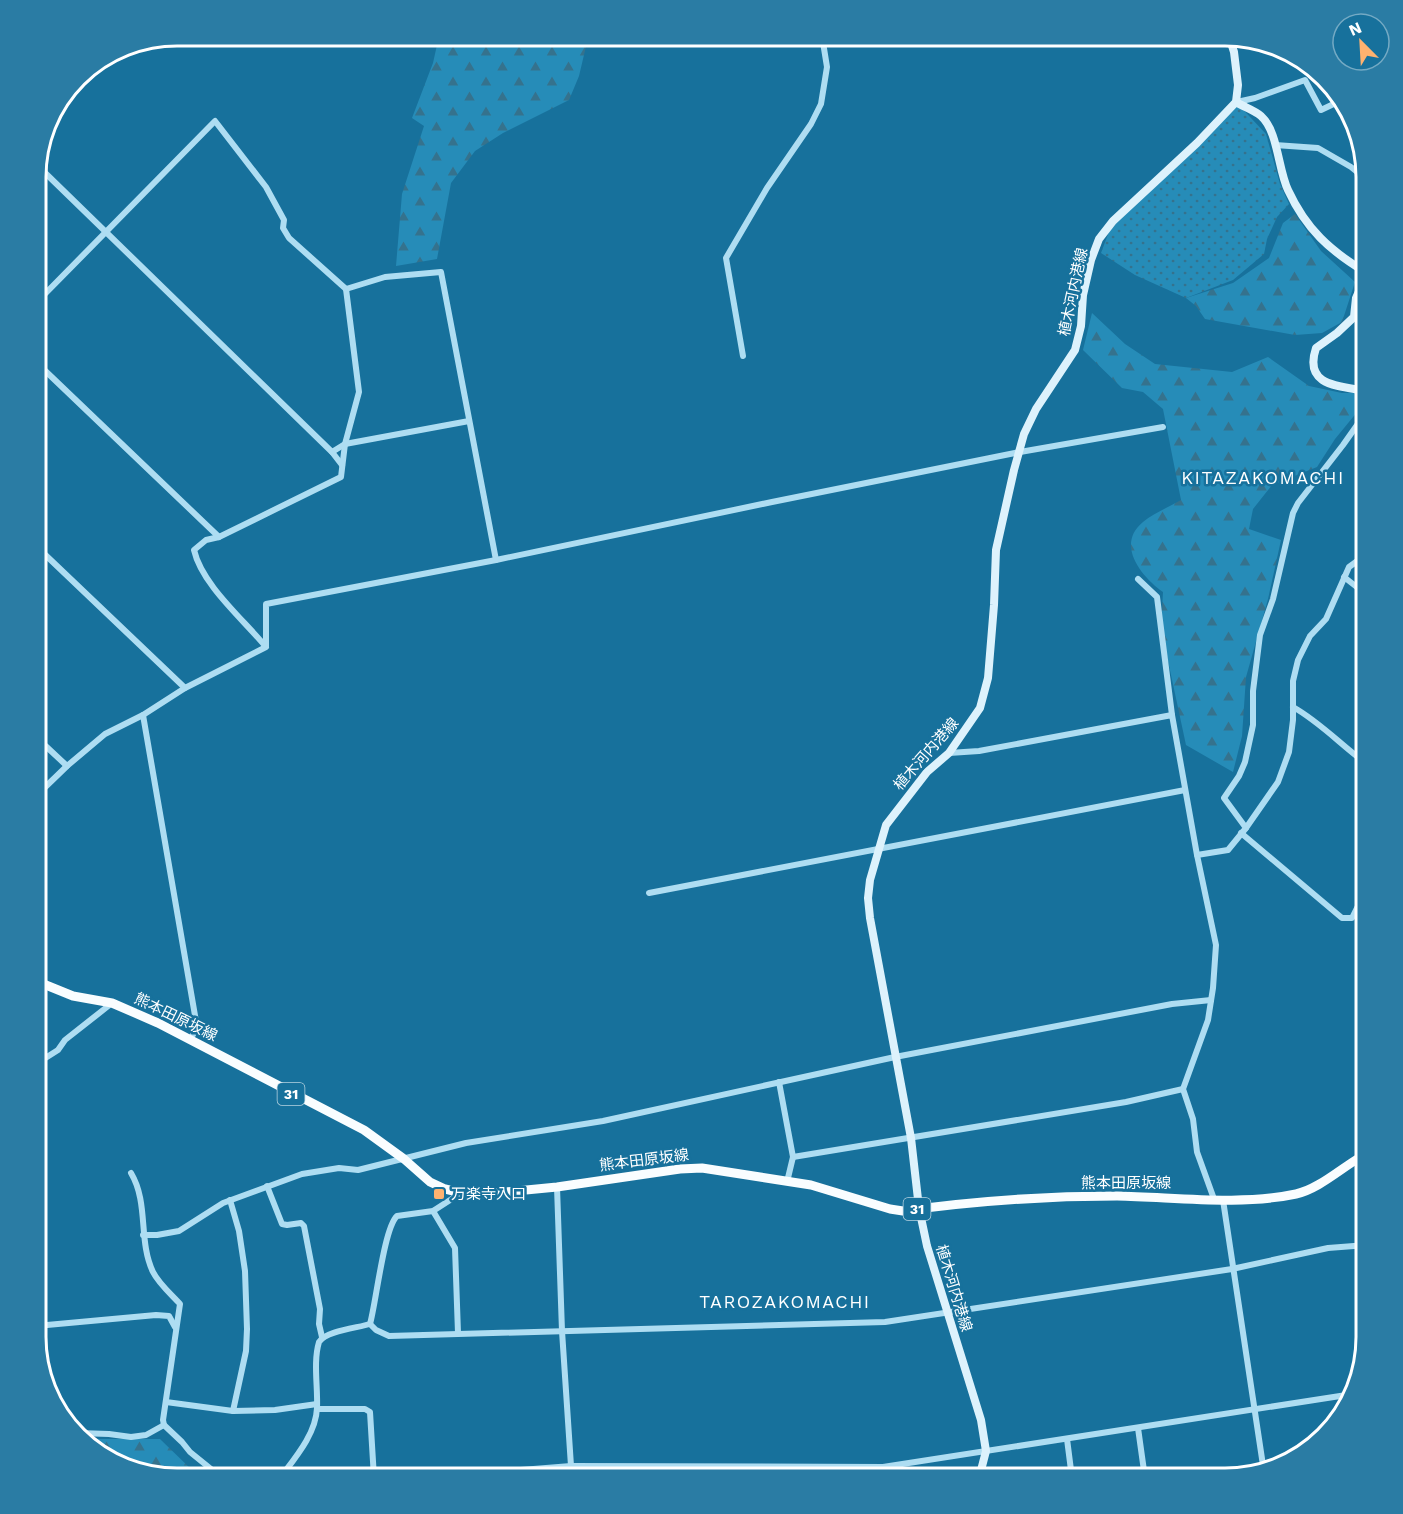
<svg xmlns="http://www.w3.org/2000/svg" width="1403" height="1514" font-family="'Work Sans','Noto Sans JP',sans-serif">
  <defs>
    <pattern id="forest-firs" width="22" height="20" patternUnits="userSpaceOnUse" patternTransform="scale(1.5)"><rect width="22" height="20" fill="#268cb8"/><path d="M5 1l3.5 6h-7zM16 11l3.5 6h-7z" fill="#35728d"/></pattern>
    <pattern id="park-dots" width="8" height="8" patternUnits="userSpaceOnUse" patternTransform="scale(1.5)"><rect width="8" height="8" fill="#268cb8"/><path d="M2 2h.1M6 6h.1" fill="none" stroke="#35728d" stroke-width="1.8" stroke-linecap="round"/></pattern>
  </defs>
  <rect width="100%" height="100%" fill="#17719c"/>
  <!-- forest -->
  <g fill="url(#forest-firs)">
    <path d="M439,36H604L587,42L579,76L569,100L503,133L475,151L451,183L437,259L396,266L402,194L424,126L412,118L433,63Z"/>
    <path d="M1295,214L1321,251L1355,282L1342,322L1322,333L1295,335L1205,319L1196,306L1186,298L1233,283L1269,258L1283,223Z"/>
    <path d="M1092,313L1125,344L1155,364L1232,372L1268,357L1309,386L1342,393H1367V400L1335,439L1317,467L1272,485L1253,509L1249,529L1281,540L1268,599L1246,677L1242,736L1233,772L1186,745L1161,628L1163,592C1142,577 1115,545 1143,522C1154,513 1169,507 1181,500L1163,409L1143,392L1122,388L1083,350Z"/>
    <path d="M86,1439H160L194,1472L183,1478H177L115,1463Z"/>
  </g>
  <!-- park -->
  <path fill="url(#park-dots)" d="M1236,102L1266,134L1280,184L1289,204L1277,217L1267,239L1264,254L1233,280L1186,298L1135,275L1101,253L1113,221Z"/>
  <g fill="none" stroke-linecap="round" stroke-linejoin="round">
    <!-- street -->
    <g stroke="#aeddf2" stroke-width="6">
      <path d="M1237,102L1255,98L1305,80L1321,110L1342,100"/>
      <path d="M1275,145L1318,148L1351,167L1367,180"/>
      <path d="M37,165L332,452L342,465"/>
      <path d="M346,289L385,277L441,272L496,560"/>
      <path d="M743,356L726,258L767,188L811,124L821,104L827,67L822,36"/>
      <path d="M36,362L219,537"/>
      <path d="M332,452L345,444L469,421"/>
      <path d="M36,546L185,688"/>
      <path d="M1344,577L1367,595"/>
      <path d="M1138,579L1157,597L1172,715"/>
      <path d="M266,646V604L496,560L772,502L1020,452L1163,427"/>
      <path d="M1293,707C1320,722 1342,746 1367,764"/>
      <path d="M143,715L197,1027L190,1040"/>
      <path d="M36,737L67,766"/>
      <path d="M949,753L979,751L1172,715L1197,855L1216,945L1213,988L1208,1020L1183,1089L1193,1119L1197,1152L1214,1199"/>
      <path d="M36,796L67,766L105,734L143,715L185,688L266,647C244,620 202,585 194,550L206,540L219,537L341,477L345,444L359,392L346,289L289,238L283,228L284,220L266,187L215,121L36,303"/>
      <path d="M1246,828L1278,782L1289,752L1293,720V681L1298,660L1310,636L1326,619L1349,567L1360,559L1367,548"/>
      <path d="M1241,833L1342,918H1352L1367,888"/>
      <path d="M1197,855L1228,850L1246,828L1224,798L1239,776L1245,762L1253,725V691L1260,635L1273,599L1293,513L1298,503L1343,445L1367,411"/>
      <path d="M649,893L1185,790"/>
      <path d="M36,1064L58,1050L65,1040L112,1003"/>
      <path d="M779,1082L793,1157L787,1182"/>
      <path d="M793,1157L1126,1102L1183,1089"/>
      <path d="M131,1173C149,1203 138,1241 153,1272C159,1284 172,1295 180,1304L163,1420L164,1425L182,1442L190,1452L211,1469L213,1478"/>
      <path d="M267,1186L282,1224L287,1225L301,1223L304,1226L320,1309L319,1324L322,1337"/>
      <path d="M557,1187L562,1331L571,1466"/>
      <path d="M230,1200L239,1231L245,1271L247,1329L246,1351L233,1411"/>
      <path d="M1223,1200L1264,1472"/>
      <path d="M433,1211L455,1248L458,1333"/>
      <path d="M143,1235H157L179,1231L223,1203L302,1174L339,1168L358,1170L466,1143L603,1121L895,1057L1172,1004L1211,1000"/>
      <path d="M370,1324L376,1330L389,1336L885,1322L1232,1269L1328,1248L1367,1245"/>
      <path d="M370,1324C376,1303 384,1228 397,1216L433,1211L461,1193"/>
      <path d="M36,1326L156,1315L169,1316L175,1327"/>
      <path d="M166,1402L233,1411L275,1410L317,1404"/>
      <path d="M317,1409H365L370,1412L374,1478"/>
      <path d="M1138,1428L1145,1478"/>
      <path d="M78,1433L109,1434L131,1437L146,1435L164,1425"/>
      <path d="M1067,1439L1072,1478"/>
      <path d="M280,1478C295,1458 316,1434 317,1408C318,1387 313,1362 319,1342C326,1331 357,1328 370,1324"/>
      <path d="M418,1478L571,1466L883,1467L1353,1394"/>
    </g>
    <!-- secondary -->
    <g stroke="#ddf2fc" stroke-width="8">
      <path d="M1236,102C1244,107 1254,110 1261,116C1278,131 1278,169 1288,190C1306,229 1330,251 1367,273L1356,298L1354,317L1337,333L1316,348C1303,387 1340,386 1367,391"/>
      <path d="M979,1478L986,1451L981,1420L927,1246L919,1208L911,1138L870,918L868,898L870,880L886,825L927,772L949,753L980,708L988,678L994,605L996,550L1014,470L1024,434L1036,409L1075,350L1081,326L1083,295L1091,260L1099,239L1113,221L1197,143L1236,102L1238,85L1234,52L1229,36"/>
    </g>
    <!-- primary -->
    <path stroke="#f9fdff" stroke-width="9" d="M36,981L73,996L112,1003L158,1023L364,1130L404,1159L430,1182L445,1189L462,1193L485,1194L557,1187L680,1169L702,1168L811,1185L890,1209L903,1211C975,1201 1045,1196 1117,1196C1174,1197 1240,1206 1296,1194C1318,1189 1339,1170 1359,1158L1367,1157"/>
  </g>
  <!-- markers -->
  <rect fill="#ffb26f" stroke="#17719c" stroke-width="2" x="433" y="1188" width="12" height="12" rx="3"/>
  <g text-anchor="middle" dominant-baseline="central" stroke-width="5" stroke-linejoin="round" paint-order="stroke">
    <!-- shield labels -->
    <g fill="#17719c" stroke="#b9d4e1" stroke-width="1.5">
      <rect x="277.5" y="1083" width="27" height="22" rx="4.5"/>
      <rect x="903.5" y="1198" width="27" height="22" rx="4.5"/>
    </g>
    <g font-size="14" font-weight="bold" fill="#fff">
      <text x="291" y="1094">31</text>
      <text x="917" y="1209">31</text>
    </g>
    <!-- street labels -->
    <g font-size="15" fill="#fff" stroke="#17719c">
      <text transform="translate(1073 292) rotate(-78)">植木河内港線</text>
      <text transform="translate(926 754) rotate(-49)">植木河内港線</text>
      <text transform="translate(176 1017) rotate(26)">熊本田原坂線</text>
      <text transform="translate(644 1160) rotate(-7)">熊本田原坂線</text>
      <text x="1126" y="1183">熊本田原坂線</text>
      <text transform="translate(954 1288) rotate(73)">植木河内港線</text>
    </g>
    <!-- poi labels -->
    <g font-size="15" fill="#fff" stroke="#17719c" text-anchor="start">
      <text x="451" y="1194">万楽寺入口</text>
    </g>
    <!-- quarter labels -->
    <g font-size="18" letter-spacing="1.5" fill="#fff" stroke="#17719c">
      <text x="1263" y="477">KITAZAKOMACHI</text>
      <text x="785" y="1301">TAROZAKOMACHI</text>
    </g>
  </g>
  <!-- crop -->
  <path d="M0 0H1403V1514H0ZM177 46H1225A131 131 0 0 1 1356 177V1337A131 131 0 0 1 1225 1468H177A131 131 0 0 1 46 1337V177A131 131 0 0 1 177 46Z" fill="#2a7ca4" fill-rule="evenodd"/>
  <path fill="none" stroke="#fff" stroke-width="3" d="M177 46H1225A131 131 0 0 1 1356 177V1337A131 131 0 0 1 1225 1468H177A131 131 0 0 1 46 1337V177A131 131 0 0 1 177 46Z"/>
  <!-- north arrow -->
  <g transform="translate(1361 42) rotate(336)"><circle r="28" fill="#17719c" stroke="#74aac4" stroke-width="1.5"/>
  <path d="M0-4.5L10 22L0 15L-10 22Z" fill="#ffb26f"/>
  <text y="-9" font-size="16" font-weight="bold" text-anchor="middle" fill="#ffffff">N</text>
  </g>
</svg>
